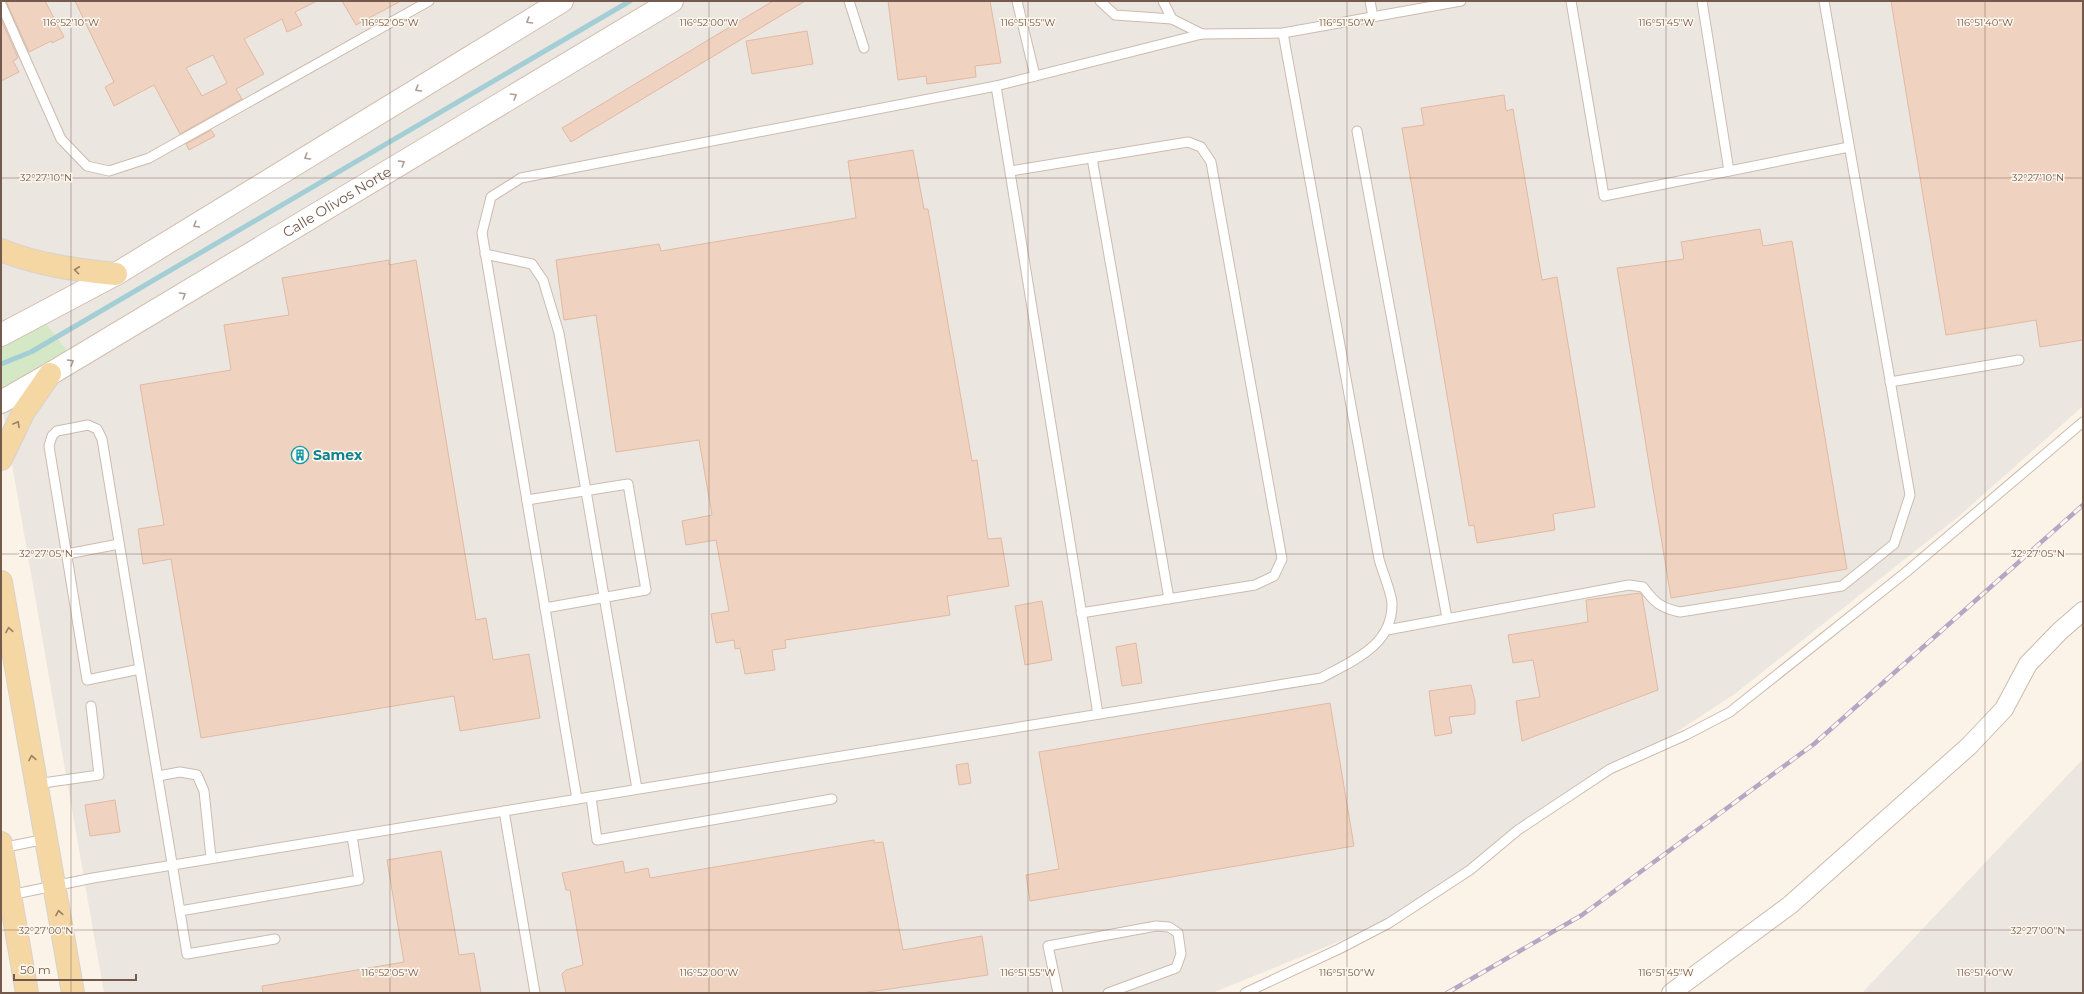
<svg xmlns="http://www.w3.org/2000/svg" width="2084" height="994" font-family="Montserrat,sans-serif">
  <rect width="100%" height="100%" fill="#fbf3e7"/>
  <!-- industrial -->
  <g fill="#ece6e0">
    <path d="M1,1H2083V406L1958,517L1736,693L1387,922L1212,993H104L1,401Z"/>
    <path d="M2083,759V993H1862Z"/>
  </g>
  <!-- green -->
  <path fill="#d4e8c6" d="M46,324L68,352L1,388V347Z"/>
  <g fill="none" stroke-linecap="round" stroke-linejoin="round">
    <!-- stream -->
    <path stroke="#a3ced5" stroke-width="5" d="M1,364L31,352L630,1"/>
  </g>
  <!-- building -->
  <g fill="#efd3c0" stroke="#e1b9a2" fill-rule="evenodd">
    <path d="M6,1H45L64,37L52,43L51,41L29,52Z"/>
    <path d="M75,1H317L295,12L302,25L287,32L282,19L244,39L264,74L236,89L242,99L180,134L154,85L114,106L105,87L114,82ZM213,55L227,83L202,96L186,68Z"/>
    <path d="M342,1H401L356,25Z"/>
    <path d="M773,1H805L571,142L562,128Z"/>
    <path d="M888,1H990L1001,63L975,66L976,77L927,84L926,76L898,80Z"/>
    <path d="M1891,1H2083V340L2040,347L2036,320L1946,335Z"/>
    <path d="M1,19L18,58L13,61L19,72L1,81Z"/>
    <path d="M807,31L813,64L752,74L746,41Z"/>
    <path d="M1504,95L1506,111L1513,109L1542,280L1557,277L1595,507L1553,514L1555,530L1477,543L1474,525L1469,526L1402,128L1424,125L1421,108Z"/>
    <path d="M211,130L215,136L189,150L186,144Z"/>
    <path d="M913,150L924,209H928L972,461L977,460L988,539L1001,538L1009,586L947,596L950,615L785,640L786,648L772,650L775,670L745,674L740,648L735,649L734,640L716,643L711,614L729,611L716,540L686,545L682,521L712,515L699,440L616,452L596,315L564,320L556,260L659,244L661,251L856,218L848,161Z"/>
    <path d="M1760,229L1763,246L1792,241L1847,569L1671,598L1617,268L1684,259L1681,242Z"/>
    <path d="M389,260V265L416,260L476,620L486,618L493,660L529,654L540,718L460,731L454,696L201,738L171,559L143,564L138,529L164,525L140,385L231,370L224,325L289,315L282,278Z"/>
    <path d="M1640,593L1642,595L1658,690L1522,741L1516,701L1540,697L1533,660L1513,663L1508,635L1588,622L1586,600Z"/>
    <path d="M1042,601L1052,660L1025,665L1015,606Z"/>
    <path d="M1136,643L1142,683L1122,686L1116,647Z"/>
    <path d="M1471,685L1475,701V714L1449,717L1452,733L1435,736L1429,691Z"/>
    <path d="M1330,703L1354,846L1030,901L1026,875L1059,869L1039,752Z"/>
    <path d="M968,763L971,783L959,785L956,765Z"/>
    <path d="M115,800L120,832L90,836L85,805Z"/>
    <path d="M874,840V843L883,842L903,950L982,936L988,975L861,993H566L562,974L566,970L583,965L570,890H566L562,873L623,861L625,873L648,868L650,878Z"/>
    <path d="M441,851L459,955L474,953L481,993H263L262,986L404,962L387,860Z"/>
  </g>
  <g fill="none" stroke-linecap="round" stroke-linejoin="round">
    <defs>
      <g id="lane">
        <path d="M849,1L864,48"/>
        <path d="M1017,1L1035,76"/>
        <path d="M1100,1L1115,15L1172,19L1202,34"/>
        <path d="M1163,1L1172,19"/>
        <path d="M1370,1L1373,17"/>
        <path d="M1571,1L1604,196L1849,147"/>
        <path d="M1702,1L1729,171"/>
        <path d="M1,4L61,139L87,166L109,171L149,158L429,1"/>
        <path d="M996,86L1202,34L1283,33L1461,1"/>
        <path d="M1357,131L1447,618"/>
        <path d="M1092,158L1169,599"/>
        <path d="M1011,171L1188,142L1201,147L1211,162L1282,559L1274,576L1255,585L1081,613"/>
        <path d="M485,254L532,264L543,280L559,333L637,789"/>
        <path d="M1890,382L2019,360"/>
        <path d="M527,500L628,484L646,590L545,608"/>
        <path d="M67,554L119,544"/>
        <path d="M1387,630L1629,585L1643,587C1655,603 1661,608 1680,612L1842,586L1894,544L1910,495L1824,1"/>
        <path d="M140,669L87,680L49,446L52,436L57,431L88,425L97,429L102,439C130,611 159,782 187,954L275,939"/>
        <path d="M158,776L180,772L197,775L204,791L211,858"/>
        <path d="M36,784L99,775L91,706"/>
        <path d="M591,797L597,840L832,799"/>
        <path d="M577,799L482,233L491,197L521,178L996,86L1098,714"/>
        <path d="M504,811L535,993"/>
        <path d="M1,848L46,839"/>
        <path d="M10,895L93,878L1321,678C1352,661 1393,646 1392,603C1391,591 1382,571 1379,559L1283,33"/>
        <path d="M180,911L359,880L352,836"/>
        <path d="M1058,993L1048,946L1156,926L1169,927L1178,933L1181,954L1176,968L1108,993"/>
        <path d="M1245,993L1339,949L1389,923L1470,870L1518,830L1610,769L1686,735L1730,712L1905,573L2083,422"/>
      </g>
      <path id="street" d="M1671,993L1790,905L1969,746L2004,709L2028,664L2060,631L2083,611"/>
      <g id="secondary">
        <path d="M1,335L116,274L562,1"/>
        <path id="s1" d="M1,402L50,374L672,1"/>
      </g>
      <g id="primary">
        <path d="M1,250C38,265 76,270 116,274"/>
        <path d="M1,459L23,413L50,374"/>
        <path d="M1,582L73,993"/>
        <path d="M1,843L27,993"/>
      </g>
    </defs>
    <!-- lane casing -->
    <use href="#lane" stroke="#ccbbae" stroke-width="11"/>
    <!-- street casing -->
    <use href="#street" stroke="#ccbbae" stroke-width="20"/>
    <!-- secondary casing -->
    <use href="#secondary" stroke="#d1bdae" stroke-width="24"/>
    <!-- primary casing -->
    <use href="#primary" stroke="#d8d1cd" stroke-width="24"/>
    <!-- lane -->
    <use href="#lane" stroke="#fff" stroke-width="9"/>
    <!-- street -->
    <use href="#street" stroke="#fff" stroke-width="18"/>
    <!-- secondary -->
    <use href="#secondary" stroke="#fff" stroke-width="22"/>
    <!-- primary -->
    <use href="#primary" stroke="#f5d7a4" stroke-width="22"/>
    <defs>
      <path id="rail" d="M1447,993L1582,915L1814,744L2083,505"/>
    </defs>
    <!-- rail casing -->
    <use href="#rail" stroke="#b6a6c4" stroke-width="4.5"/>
    <!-- rail -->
    <use href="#rail" stroke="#fef7ed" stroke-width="3" stroke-dasharray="9" stroke-linecap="butt"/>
  </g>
  <!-- one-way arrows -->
  <defs><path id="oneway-chevron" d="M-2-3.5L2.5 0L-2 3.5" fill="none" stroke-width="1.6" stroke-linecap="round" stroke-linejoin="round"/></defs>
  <g stroke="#ab9c94">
    <use href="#oneway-chevron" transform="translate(529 21) rotate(149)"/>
    <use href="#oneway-chevron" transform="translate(418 89) rotate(149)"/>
    <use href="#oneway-chevron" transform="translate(514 96) rotate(-31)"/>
    <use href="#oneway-chevron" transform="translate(307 157) rotate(149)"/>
    <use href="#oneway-chevron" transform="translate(402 163) rotate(-31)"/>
    <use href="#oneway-chevron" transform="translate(196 225) rotate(149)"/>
    <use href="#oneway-chevron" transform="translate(183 295) rotate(-31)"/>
    <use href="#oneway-chevron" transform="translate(71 362) rotate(-31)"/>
  </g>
  <g stroke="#9a8067">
    <use href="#oneway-chevron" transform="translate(77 270) rotate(-173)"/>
    <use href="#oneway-chevron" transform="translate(17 424) rotate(-61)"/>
    <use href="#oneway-chevron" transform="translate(9 630) rotate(-100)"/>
    <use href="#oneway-chevron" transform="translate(32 758) rotate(-100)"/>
    <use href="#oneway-chevron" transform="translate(59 913) rotate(-100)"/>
  </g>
  <!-- ticks -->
  <path fill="none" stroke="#735a4d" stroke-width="1" stroke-opacity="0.45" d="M71,1V993M390,1V993M709,1V993M1028,1V993M1347,1V993M1666,1V993M1985,1V993M1,178H2083M1,554H2083M1,930H2083"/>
  <!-- icons -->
  <defs>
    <symbol id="building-ring" viewBox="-11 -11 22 22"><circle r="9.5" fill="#fef7ed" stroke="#0f9aa8" stroke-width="1.5"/><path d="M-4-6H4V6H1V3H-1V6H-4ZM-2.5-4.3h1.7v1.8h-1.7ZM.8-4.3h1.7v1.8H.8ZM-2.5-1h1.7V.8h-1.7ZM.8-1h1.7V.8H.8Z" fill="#0f9aa8"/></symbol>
  </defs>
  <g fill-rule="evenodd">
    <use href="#building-ring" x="290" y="445" width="20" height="20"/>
  </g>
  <g text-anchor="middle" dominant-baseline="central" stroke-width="3" stroke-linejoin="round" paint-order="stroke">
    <!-- street labels -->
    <g font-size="14" fill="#735a4d" stroke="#fef7ed">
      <text stroke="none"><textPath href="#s1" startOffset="391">Calle Olivos Norte</textPath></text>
    </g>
    <!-- culture labels -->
    <g font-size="14" font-weight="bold" fill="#0d838f" stroke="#fef7ed" text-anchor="start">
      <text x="313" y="455">Samex</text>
    </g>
  </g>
  <g font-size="10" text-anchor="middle" fill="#735a4d" stroke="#fef7ed" stroke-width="3" stroke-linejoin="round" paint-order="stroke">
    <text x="71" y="26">116°52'10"W</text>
    <text x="390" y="26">116°52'05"W</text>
    <text x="709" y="26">116°52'00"W</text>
    <text x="1028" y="26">116°51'55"W</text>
    <text x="1347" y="26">116°51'50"W</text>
    <text x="1666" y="26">116°51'45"W</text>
    <text x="1985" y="26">116°51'40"W</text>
    <text x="46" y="181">32°27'10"N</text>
    <text x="2038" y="181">32°27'10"N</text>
    <text x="46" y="557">32°27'05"N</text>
    <text x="2038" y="557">32°27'05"N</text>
    <text x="46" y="934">32°27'00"N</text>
    <text x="2038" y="934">32°27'00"N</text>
    <text x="390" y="976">116°52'05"W</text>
    <text x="709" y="976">116°52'00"W</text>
    <text x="1028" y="976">116°51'55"W</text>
    <text x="1347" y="976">116°51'50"W</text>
    <text x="1666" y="976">116°51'45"W</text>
    <text x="1985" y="976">116°51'40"W</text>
  </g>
  <!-- border -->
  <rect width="2084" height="994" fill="none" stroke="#735a4d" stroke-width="4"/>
  <!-- scale -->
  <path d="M14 974v6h122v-6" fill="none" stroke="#735a4d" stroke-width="2"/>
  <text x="20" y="974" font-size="12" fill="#735a4d" stroke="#fef7ed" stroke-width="3" paint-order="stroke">50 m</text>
</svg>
